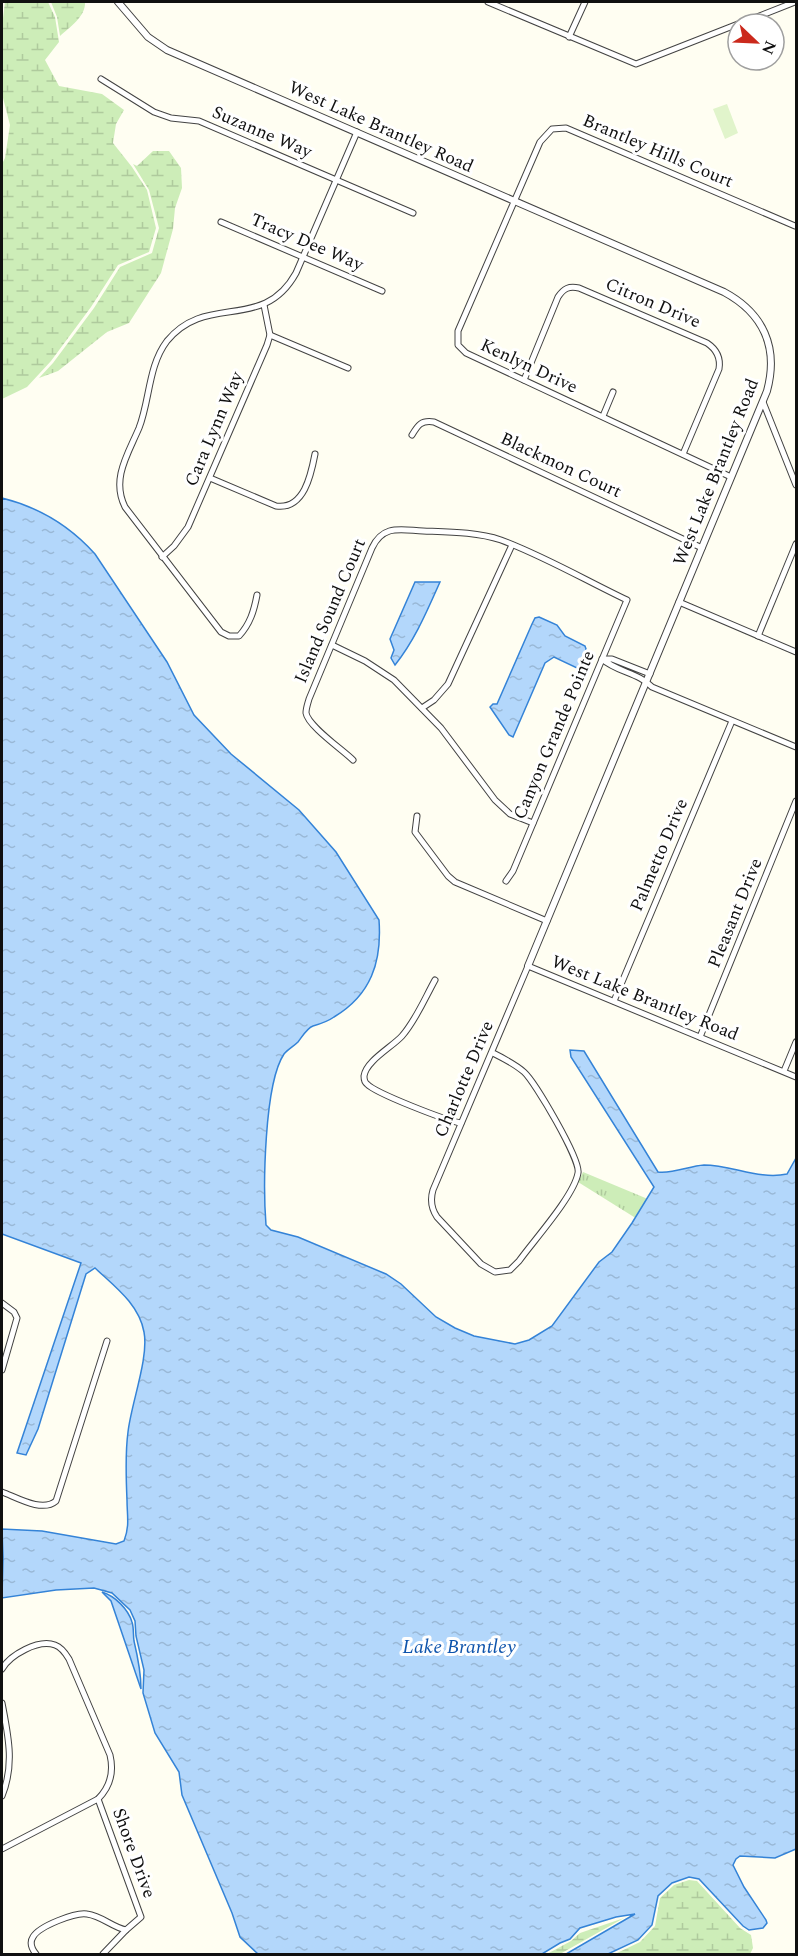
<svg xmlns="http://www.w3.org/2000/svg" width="798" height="1956" font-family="Spectral,serif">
  <defs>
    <pattern id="wetland-marsh" width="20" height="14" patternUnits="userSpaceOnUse" patternTransform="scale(1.5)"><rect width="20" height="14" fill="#cdedb8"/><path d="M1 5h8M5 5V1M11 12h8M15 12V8" fill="none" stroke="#afca9d"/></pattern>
    <pattern id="park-tufts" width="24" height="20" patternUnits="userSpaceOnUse" patternTransform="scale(1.5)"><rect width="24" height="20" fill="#cdedb8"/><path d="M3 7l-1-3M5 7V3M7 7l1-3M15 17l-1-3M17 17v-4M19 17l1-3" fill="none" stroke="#afca9d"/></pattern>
    <pattern id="water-ripples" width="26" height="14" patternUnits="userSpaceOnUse" patternTransform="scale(1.5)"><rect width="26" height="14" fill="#b3d7fb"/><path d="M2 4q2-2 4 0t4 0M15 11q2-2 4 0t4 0" fill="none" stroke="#99b8d6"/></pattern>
  </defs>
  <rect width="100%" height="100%" fill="#fffef2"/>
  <!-- wetland -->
  <g fill="url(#wetland-marsh)">
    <path d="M5,2H48L55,17L59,42L45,60L59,86L102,94L124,110L116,124L113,143L132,167L147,190L156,228L149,252L118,265L91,307L51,361L27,387L2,399V164L5,158L10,125L2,94V26Z"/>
    <path d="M51,2H85C86,16 70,27 60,36L57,17Z"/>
    <path d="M153,151H169L181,168L182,188L175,208L173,229L161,273L129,323L107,332L58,371L39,378L53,363L94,308L120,267L152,253L159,228L149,190L133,164L137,166Z"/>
    <path d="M689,1880L697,1881L740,1928L751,1935L753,1948L750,1954L733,1953L728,1954H615L640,1942L655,1926L660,1898L674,1885Z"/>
    <path d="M624,1918L560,1954H547L571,1941L580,1933Z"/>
  </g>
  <!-- park -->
  <path fill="url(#park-tufts)" d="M583,1172L655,1202L642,1222L578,1182Z"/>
  <!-- pitch -->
  <path fill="#e1f4cb" d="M727,104L738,133L725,139L713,109Z"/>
  <!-- water -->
  <g fill="url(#water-ripples)" stroke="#3483d7" stroke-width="1.5">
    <path d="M2,498C38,507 70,526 95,554L167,662L194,715L231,754L299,810L336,852L379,920C382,962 371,995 334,1017C327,1022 320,1024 313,1026C307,1028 302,1037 298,1042C294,1046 287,1050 284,1054C264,1084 263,1188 266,1225L271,1230L298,1237L386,1274L401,1284L436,1317L455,1328L474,1336L515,1344L529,1340L552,1326L599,1262L612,1252L632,1223L654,1187L571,1057L570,1050L584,1051L658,1172C673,1174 689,1166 704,1165C732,1165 759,1180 787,1174L796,1158V1849L775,1858L740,1856L736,1859L733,1865L744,1887L766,1920L767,1923L763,1928L749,1930L743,1926L699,1879L689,1877L672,1883L658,1896L652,1925L638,1940L608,1954H566L635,1914L616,1917L580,1928L570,1939L560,1943L542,1954H258L240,1937L232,1913L182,1795L179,1772L155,1733L143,1693L144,1670L136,1636L135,1621L130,1610L112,1593L94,1588L56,1590L2,1598L3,1557L2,1529L42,1531L116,1544L124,1541C130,1526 127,1515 127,1500C126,1478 125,1454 128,1432C131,1404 149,1358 144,1332C139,1304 114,1286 95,1268L86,1274L38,1429L26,1455L17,1453L81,1263L2,1234Z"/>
    <path d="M415,582H440C427,611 415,640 395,665L391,658L394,650L390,639Z"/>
    <path d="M539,617L557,625L565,636L585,646L586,649L580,667L577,668L554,657L545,663L513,737L509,735L490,707L493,704H497L532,624L535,618Z"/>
    <path d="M102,1592C115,1596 128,1609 132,1622C134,1628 133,1635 134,1641C138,1658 141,1672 141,1689L111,1601Z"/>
  </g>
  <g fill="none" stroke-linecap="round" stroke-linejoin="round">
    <defs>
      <g id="minor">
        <path d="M488,2L636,64L738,24"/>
        <path d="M739,24L795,2"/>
        <path d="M569,37L585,2"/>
        <path d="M101,79L154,112L171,118L199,121L413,213"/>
        <path d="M221,222L382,291"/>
        <path d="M270,335L348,368"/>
        <path d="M524,380L558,297C564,288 569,286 579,288L707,343C716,349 721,357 719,369L683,454"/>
        <path d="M763,402L796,485"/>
        <path d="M603,416L613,392"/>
        <path d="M412,435C418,425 421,420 434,422L702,548"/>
        <path d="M731,477L466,353L458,345V331L540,142L552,129L566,128L795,226"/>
        <path d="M210,478L276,506C304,510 311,475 315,454"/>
        <path d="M162,557L174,546L188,527L267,345L270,335L264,305"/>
        <path d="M257,595C254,611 250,624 239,636H229L221,632L125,507C111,479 128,454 139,428C150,400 148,366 167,341C207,292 263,333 296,273L357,132"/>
        <path d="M679,602L796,652"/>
        <path d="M758,636L796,544"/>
        <path d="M332,645L365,661L394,680L441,728L495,800L510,814L533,823"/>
        <path d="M650,674L612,659H602C617,672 639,673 652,687L796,747"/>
        <path d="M422,708L434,700L448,684L512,545"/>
        <path d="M353,760C343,750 308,726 306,713C306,708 308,703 309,699L372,548C383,524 401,530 423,531C449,532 477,532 501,540C544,556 585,580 627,600L513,871L506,881"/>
        <path d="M417,816L415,832L448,876L455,882L547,921"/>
        <path d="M435,980C425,998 416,1020 402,1036C392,1047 366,1061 364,1076C364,1079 364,1082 367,1084C375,1093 447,1121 461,1123"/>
        <path d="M614,1001L732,721"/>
        <path d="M700,1037L796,801"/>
        <path d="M493,1053C503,1058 515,1064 524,1072C535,1082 581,1160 578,1173C574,1196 534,1240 519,1261L510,1270L495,1272L481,1264L437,1217C431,1208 430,1200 433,1190L528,966L796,1077"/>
        <path d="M784,1071L796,1042"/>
        <path d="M2,1303L14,1312L17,1318L2,1370"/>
        <path d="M2,1492C16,1497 42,1513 56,1501L107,1341"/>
        <path d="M2,1669C10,1655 38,1639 55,1645C61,1647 66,1654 69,1659L110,1755C114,1772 111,1786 98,1799L2,1849"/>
        <path d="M2,1703C8,1735 15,1764 2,1796"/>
        <path d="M98,1799L141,1917L126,1930L103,1954"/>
        <path d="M36,1954C32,1949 29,1943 33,1937C39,1926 76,1912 87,1914C102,1916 112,1927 126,1930"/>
      </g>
      <path id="tertiary" d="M118,2L148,37L167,50L724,292C763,313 779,347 767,391L528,966"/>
    </defs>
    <!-- minor casing -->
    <use href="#minor" stroke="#434343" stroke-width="7"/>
    <!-- tertiary casing -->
    <use href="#tertiary" stroke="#434343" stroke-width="8"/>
    <!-- minor -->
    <use href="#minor" stroke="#fff" stroke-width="5"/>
    <!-- tertiary -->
    <use href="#tertiary" stroke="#fff" stroke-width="6"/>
  </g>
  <g text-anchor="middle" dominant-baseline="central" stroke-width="6" stroke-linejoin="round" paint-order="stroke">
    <!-- street labels -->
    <g font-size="18" fill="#101010" stroke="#fff">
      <text transform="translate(381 127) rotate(24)">West Lake Brantley Road</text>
      <text transform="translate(262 132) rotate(23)">Suzanne Way</text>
      <text transform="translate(658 151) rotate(23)">Brantley Hills Court</text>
      <text transform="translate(307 242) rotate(23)">Tracy Dee Way</text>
      <text transform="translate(653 303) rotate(23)">Citron Drive</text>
      <text transform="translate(529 366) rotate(25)">Kenlyn Drive</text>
      <text transform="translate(214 429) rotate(-67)">Cara Lynn Way</text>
      <text transform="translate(561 465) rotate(25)">Blackmon Court</text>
      <text transform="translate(716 472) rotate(-68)">West Lake Brantley Road</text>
      <text transform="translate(330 611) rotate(-67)">Island Sound Court</text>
      <text transform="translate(554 735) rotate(-67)">Canyon Grande Pointe</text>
      <text transform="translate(659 855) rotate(-67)">Palmetto Drive</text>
      <text transform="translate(735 913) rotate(-68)">Pleasant Drive</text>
      <text transform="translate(645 998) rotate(22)">West Lake Brantley Road</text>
      <text transform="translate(464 1079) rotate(-67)">Charlotte Drive</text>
      <text transform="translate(134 1853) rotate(70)">Shore Drive</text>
    </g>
    <!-- water labels -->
    <g font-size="20" font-style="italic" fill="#0e54ac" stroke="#fff">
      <text x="459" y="1647">Lake Brantley</text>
    </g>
  </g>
  <!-- border -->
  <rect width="798" height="1956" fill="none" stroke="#101010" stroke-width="6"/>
  <!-- north arrow -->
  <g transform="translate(756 42) rotate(113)"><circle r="28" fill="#ffffff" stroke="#9f9f9f" stroke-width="1.5"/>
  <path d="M0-4.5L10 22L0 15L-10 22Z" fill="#cb291c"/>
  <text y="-9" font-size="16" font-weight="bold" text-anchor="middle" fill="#101010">N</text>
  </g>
</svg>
